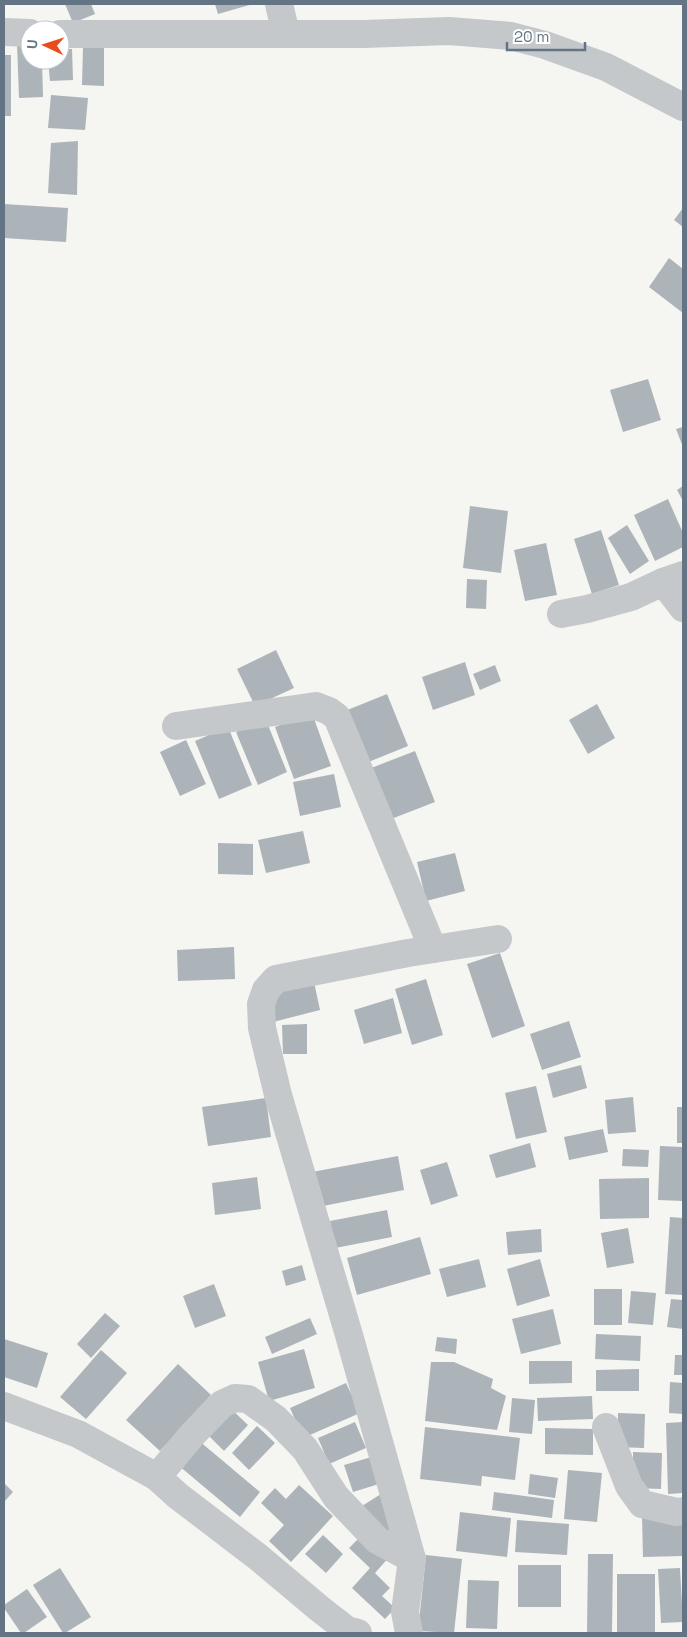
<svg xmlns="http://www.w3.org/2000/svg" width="687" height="1637" font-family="'Space Grotesk',sans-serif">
  <rect width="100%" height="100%" fill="#f5f5f1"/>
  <!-- building -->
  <g fill="#acb4b9">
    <path d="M65,4H91L95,14L73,23Z"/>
    <path d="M215,4H253L218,14Z"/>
    <path d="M30,43V60H42L43,97L19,98L17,44Z"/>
    <path d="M83,47L104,48V86L82,85Z"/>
    <path d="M60,49H72L73,80L50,81L48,60H60Z"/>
    <rect x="4" y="55" width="7" height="61"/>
    <path d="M51,95L88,98L85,130L48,128Z"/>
    <path d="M78,141L77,195L48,193L51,143Z"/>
    <path d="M4,204L68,208L66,242L4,238Z"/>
    <path d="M683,208V227L674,220Z"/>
    <path d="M669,258L683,269V313L649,287Z"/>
    <path d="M648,379L661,420L623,432L610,390Z"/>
    <path d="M683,427V447L676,429Z"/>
    <path d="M683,486V501L677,490Z"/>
    <path d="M668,499L683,533V547L655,561L634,515Z"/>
    <path d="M470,506L508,511L501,573L463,568Z"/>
    <path d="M627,525L649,561L630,574L608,538Z"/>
    <path d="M601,530L619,585L592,594L574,539Z"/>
    <path d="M546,543L557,595L525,601L514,550Z"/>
    <path d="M467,579L487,580L486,609L466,608Z"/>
    <path d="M276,650L294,688L255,706L237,669Z"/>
    <path d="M465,662L475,695L433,710L422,677Z"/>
    <path d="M495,665L501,681L480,690L473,674Z"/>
    <path d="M387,694L408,746L361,765L340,713Z"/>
    <path d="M597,704L615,738L588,754L569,720Z"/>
    <path d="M312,713L331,766L294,779L275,727Z"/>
    <path d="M266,720L287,772L258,785L236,732Z"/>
    <path d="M228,727L252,785L219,799L195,741Z"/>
    <path d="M186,740L206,784L180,796L160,752Z"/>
    <path d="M415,751L435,802L386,821L366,770Z"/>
    <path d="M334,774L341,807L300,816L293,782Z"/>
    <path d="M303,831L310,863L266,873L258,840Z"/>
    <path d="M218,843L253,844V875L218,874Z"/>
    <path d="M455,853L465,891L426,901L417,862Z"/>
    <path d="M234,947L235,979L178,981L177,950Z"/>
    <path d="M500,953L525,1026L492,1038L467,964Z"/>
    <path d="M426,979L443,1035L412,1045L395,989Z"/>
    <path d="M314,982L320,1010L273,1022L266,994Z"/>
    <path d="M393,998L402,1033L364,1044L354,1010Z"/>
    <path d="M569,1021L581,1057L542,1070L530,1034Z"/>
    <path d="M307,1024V1054H283L282,1025Z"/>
    <path d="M581,1065L587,1088L553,1098L547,1074Z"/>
    <path d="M536,1086L547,1132L516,1139L505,1093Z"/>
    <path d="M633,1097L636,1132L608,1134L605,1100Z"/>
    <path d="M266,1098L271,1137L208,1146L202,1107Z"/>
    <rect x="677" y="1107" width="6" height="36"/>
    <path d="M603,1129L608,1152L569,1160L564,1137Z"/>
    <path d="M530,1143L536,1167L496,1178L489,1155Z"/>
    <path d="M660,1146L683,1147V1201L658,1200Z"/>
    <path d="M623,1149L649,1150L648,1167L622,1166Z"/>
    <path d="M398,1156L404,1190L318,1207L312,1172Z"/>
    <path d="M447,1162L458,1196L431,1205L420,1170Z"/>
    <path d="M257,1177L261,1209L215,1215L212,1183Z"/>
    <path d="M649,1178V1218L600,1219L599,1179Z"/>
    <path d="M387,1210L392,1237L335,1248L330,1221Z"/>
    <path d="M670,1217L683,1218V1295L665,1294Z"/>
    <path d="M628,1228L634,1263L607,1268L601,1233Z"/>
    <path d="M541,1229L542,1252L508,1255L506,1232Z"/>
    <path d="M420,1237L431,1274L357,1295L347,1258Z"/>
    <path d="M479,1259L486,1287L447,1297L439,1269Z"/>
    <path d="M540,1259L550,1296L517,1306L507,1269Z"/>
    <path d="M302,1265L306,1280L286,1286L282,1271Z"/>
    <path d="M214,1284L226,1316L195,1328L183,1296Z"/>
    <rect x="594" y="1289" width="28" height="36"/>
    <path d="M631,1291L656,1293L653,1325L628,1323Z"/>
    <path d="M671,1299L683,1300V1329L667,1327Z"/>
    <path d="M553,1309L561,1344L521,1354L512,1319Z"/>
    <path d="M105,1313L120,1326L91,1358L77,1344Z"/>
    <path d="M310,1318L317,1334L272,1354L265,1337Z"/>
    <path d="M596,1334L641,1336L640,1361L595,1359Z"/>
    <path d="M437,1337L457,1339L456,1354L435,1351Z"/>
    <path d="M4,1339L48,1353L37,1388L4,1377Z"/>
    <path d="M304,1349L315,1388L269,1401L258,1362Z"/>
    <path d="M101,1350L127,1373L86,1419L60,1397Z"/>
    <path d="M675,1355H683V1375H674Z"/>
    <path d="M529,1361H572V1383L529,1384Z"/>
    <path d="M431,1362H454L493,1379L491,1388L506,1396L497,1430L425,1421Z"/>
    <path d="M178,1364L211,1395L160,1451L126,1420Z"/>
    <path d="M639,1369V1391H596V1370Z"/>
    <path d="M670,1382L683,1383V1414L669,1413Z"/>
    <path d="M346,1383L360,1413L303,1438L290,1408Z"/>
    <path d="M592,1396L593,1419L538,1421L537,1398Z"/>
    <path d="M512,1398L535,1400L532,1434L509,1432Z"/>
    <path d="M228,1406L248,1425L224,1451L204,1431Z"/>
    <path d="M618,1413L645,1414L644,1448L617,1447Z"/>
    <path d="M355,1422L366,1448L329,1464L318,1438Z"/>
    <path d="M683,1422V1493L668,1494L666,1423Z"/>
    <path d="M257,1426L275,1443L249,1470L232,1453Z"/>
    <path d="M425,1427L520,1438L515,1480L482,1476L481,1486L420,1479Z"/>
    <path d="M545,1428L593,1429V1455L545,1454Z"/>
    <path d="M198,1440L260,1492L240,1517L178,1465Z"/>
    <path d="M633,1452L662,1453L661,1489L633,1488Z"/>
    <path d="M375,1456L382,1483L353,1492L344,1465Z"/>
    <path d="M568,1470L602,1473L597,1522L564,1519Z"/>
    <path d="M530,1474L558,1478L555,1498L528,1494Z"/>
    <path d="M4,1483L13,1492L4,1502Z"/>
    <path d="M299,1485L333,1516L291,1562L269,1541L284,1525L261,1503L275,1488L286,1499Z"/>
    <path d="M494,1492L554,1500L552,1518L492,1510Z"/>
    <path d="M381,1494L400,1524L381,1536L362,1506Z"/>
    <path d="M460,1512L511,1518L507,1557L456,1551Z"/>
    <path d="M642,1515H683V1556L643,1557Z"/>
    <path d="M517,1520L569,1524L567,1555L515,1552Z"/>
    <path d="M365,1532L390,1556L375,1573L390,1588L382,1596L395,1608L385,1619L352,1588L370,1568L349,1548Z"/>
    <path d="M323,1535L343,1554L326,1573L305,1554Z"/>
    <path d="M588,1554H613L612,1633H587Z"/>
    <path d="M426,1555L462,1559L454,1633L418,1631Z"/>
    <rect x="518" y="1565" width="43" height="42"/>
    <path d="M60,1568L91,1617L65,1633H63L33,1585Z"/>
    <path d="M680,1568L683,1622L661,1623L658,1569Z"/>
    <rect x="617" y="1574" width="38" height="59"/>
    <path d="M468,1580L499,1581L497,1629L466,1628Z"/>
    <path d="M27,1589L47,1617L24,1633H21L4,1608V1605Z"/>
  </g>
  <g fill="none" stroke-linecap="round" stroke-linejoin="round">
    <!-- street -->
    <g stroke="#c5c8cb" stroke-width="28">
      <path d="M279,4L286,34"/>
      <path d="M4,32L30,33"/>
      <path d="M60,34H364L449,31L511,36L545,45L606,67L683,107"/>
      <path d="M683,575L663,582L683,608"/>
      <path d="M561,614L587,609L631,597L663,582"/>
      <path d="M176,726L316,706L329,711L337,717L433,949"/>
      <path d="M4,1406L78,1434L157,1477L178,1496L258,1557L320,1609L347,1630L358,1633"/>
      <path d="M606,1427L629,1486L642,1504L677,1512L683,1511"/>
      <path d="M157,1477L192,1435L222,1404L235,1398L248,1399L276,1419L305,1449L336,1497L377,1540L412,1559"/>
      <path d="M409,1633L405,1612L412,1559L349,1335L278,1095L262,1028L261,1004L266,990L276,979L408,953L498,939"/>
    </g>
  </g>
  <!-- border -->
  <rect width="687" height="1637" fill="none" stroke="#637584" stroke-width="10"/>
  <!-- north arrow -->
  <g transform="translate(45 45) rotate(274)"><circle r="24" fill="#ffffff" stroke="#c1c8ce"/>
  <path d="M0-4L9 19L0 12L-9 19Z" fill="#ea4d1d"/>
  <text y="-8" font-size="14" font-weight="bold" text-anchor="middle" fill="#637584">U</text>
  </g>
  <!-- scale -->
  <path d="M507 42v8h78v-8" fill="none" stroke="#637584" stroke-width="2.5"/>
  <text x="514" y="42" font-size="15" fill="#637584" stroke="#ffffff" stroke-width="4" paint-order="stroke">20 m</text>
</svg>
